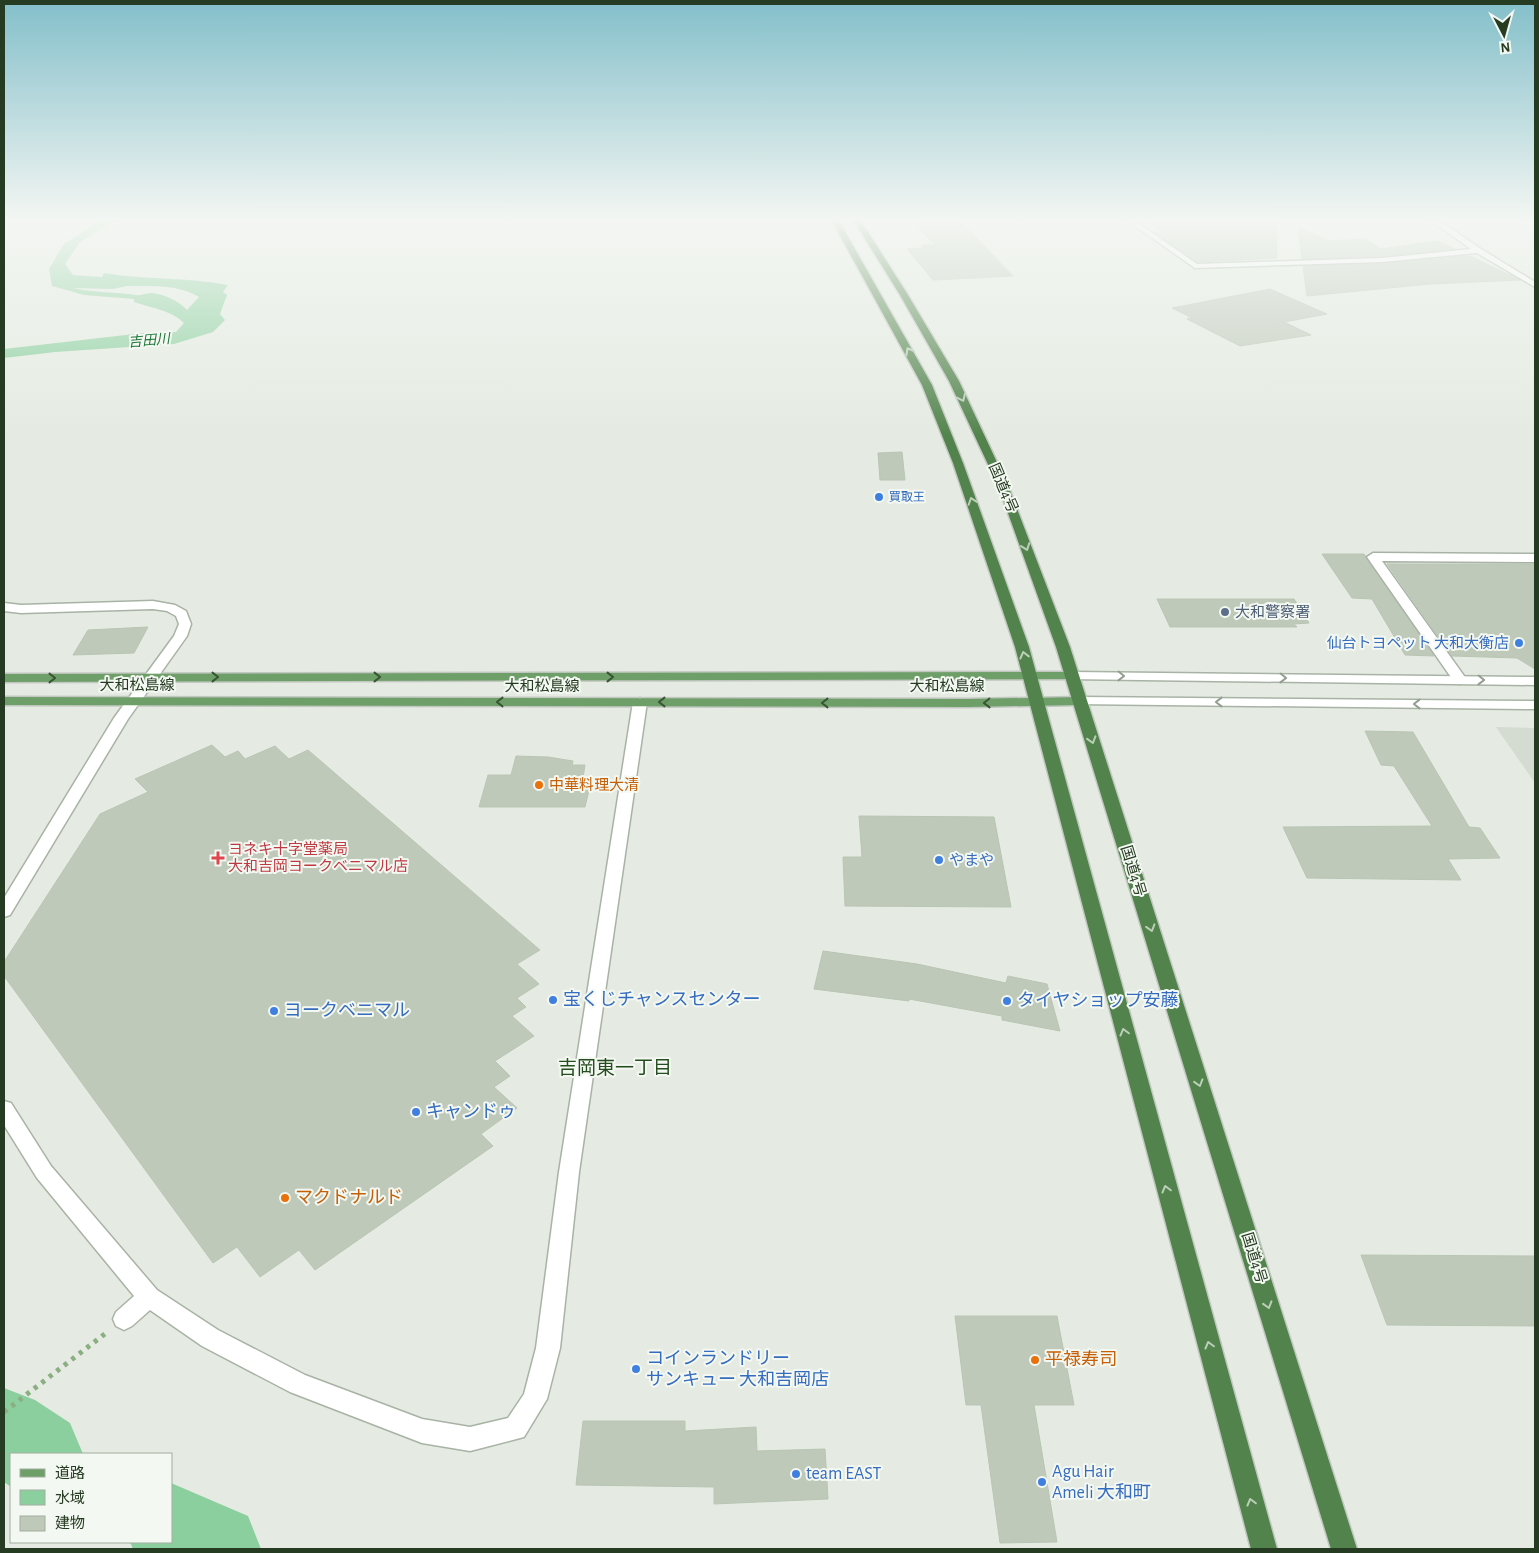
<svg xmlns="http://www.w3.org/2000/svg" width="1539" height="1553" font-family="'Alegreya Sans','Noto Sans JP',sans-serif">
  <rect width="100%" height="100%" fill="#e5ebe2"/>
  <!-- built -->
  <path fill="#d4dbd0" d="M1496,727L1535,728V783Z"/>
  <!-- water -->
  <path fill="#8bcf9e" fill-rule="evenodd" d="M100,221H114L80,242L65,264L73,275L102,277L104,273C145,280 187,277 228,285L223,292L227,295L220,314L225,320L213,332L174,344L55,352L4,358V349L143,333L176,332L184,323C171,310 151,308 134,302V299L84,295L52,286L49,269L64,244ZM127,286C150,286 179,284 199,297L187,310C179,301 164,294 152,293C146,293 141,296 136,295C116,292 93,293 73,288L113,289Z"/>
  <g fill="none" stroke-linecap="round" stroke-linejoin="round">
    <!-- river -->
    <g fill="#8bcf9e" fill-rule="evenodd">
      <path d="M4,1388L35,1400L70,1423L83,1454H11V1487L4,1482Z"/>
      <path d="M171,1483L248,1516L261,1549H133L130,1542H171Z"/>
    </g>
  </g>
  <!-- building -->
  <g fill="#bfc9ba" stroke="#b9c5b4">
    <path d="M1148,221H1276L1277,258L1198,262L1154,232H1163Z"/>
    <path d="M961,222L1013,276L933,280L907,249L924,248L922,245H935L915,224Z"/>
    <path d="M1298,226L1329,241L1365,239L1381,249L1437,241L1455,249L1382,256L1302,259Z"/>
    <path d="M1470,256L1520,280L1430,284L1307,296L1303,266L1382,264Z"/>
    <path d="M1270,289L1327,314L1284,322L1311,335L1240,346L1187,319L1192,318L1172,308Z"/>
    <path d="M902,452L905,480H880L878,453Z"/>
    <path d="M1322,554H1364L1434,656L1405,655L1372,599L1352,598Z"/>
    <path d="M1387,564H1535V669L1517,658L1452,656Z"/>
    <path d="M1157,599H1294L1309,623L1294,624L1297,627H1170Z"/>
    <path d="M148,627L134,653L73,655L88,630Z"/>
    <path d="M1365,731L1413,732L1469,827L1480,828L1500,858L1448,859L1461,880L1307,878L1283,827L1432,826L1394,766L1381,765Z"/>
    <path d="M212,745L225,757L238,751L245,759L275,746L289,759L308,750L540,950L517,964L539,984L517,998L526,1007L512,1016L534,1036L495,1061L510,1076L494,1087L517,1108L481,1134L493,1146L315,1270L299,1250L260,1277L237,1247L213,1263L4,976V962L100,814L148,792L135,779Z"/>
    <path d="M516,756L548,757L573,761L572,765H585L583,778H592L585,807H479L488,775H511Z"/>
    <path d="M859,816L994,817L1011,907L845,906L843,857H862Z"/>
    <path d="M823,951L917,964L1006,983L1008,976L1047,984L1060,1031L1002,1020V1016L909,999V1001L814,989Z"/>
    <path d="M1361,1255L1535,1256V1326L1387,1325Z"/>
    <path d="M955,1316H1057L1074,1405H1034L1057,1542L1000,1543L981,1405H966Z"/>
    <path d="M583,1421H685V1431L756,1427L757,1451L825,1449L828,1499L714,1504V1487L576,1485Z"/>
  </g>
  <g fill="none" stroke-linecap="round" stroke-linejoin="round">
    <defs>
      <g id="minor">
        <path d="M1128,221H1135L1197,264L1382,258L1471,249L1432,221H1440L1481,249L1535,282V287L1477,253L1382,262L1195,268Z"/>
        <path d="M1373,553L1535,554V562L1382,561L1467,680L1460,684L1455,683L1367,557Z"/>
        <path d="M153,601L175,605L186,611L191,624L187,636L128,719L10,915L4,917V898L114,718L174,636L179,624L176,616L167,611L153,609L21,613L4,611V603L21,605Z"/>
        <path d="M640,698L647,702L579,1172L560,1348L547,1399L524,1437L470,1451L422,1443L290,1392L202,1346L150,1310L132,1326L124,1330L116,1326L113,1319L116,1312L134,1296L37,1178L4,1125V1101L11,1103L51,1166L157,1290L218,1330L305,1375L422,1419L470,1427L508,1418L524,1394L536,1348L559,1172L633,702Z"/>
      </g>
      <g id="tertiary">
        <path d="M1072,672L1535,677V685L1067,679L1065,676L1067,673Z"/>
        <path d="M1080,697L1535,701V709L1075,704L1073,701Z"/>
      </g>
      <g id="primary">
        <path d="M1072,672L1077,673L1079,676L1077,679L4,682V674Z"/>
        <path d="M4,697L968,699L1080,697L1087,701L1080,705L968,707L4,705Z"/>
      </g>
      <g id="trunk">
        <path d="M832,221H839L932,385L963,463L1029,647L1277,1549H1251L1015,647L953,463L922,385Z"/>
        <path d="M854,221H861L908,295L959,381L1009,488L1070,647L1357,1549H1331L1056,647L999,488L949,381L900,295Z"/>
      </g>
    </defs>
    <!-- minor casing -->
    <use href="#minor" stroke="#a8b3a5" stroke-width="3"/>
    <!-- tertiary casing -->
    <use href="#tertiary" stroke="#a8b3a5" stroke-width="3"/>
    <!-- primary casing -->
    <use href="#primary" stroke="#c2c8c1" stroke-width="3"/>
    <!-- trunk casing -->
    <use href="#trunk" stroke="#c2c8c1" stroke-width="3"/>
    <!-- path -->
    <path stroke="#8bae83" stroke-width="5" stroke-dasharray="4 5.5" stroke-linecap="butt" d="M4,1412L106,1333"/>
    <!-- minor -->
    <use href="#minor" fill="#fff" fill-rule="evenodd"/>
    <!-- tertiary -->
    <use href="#tertiary" fill="#fff" fill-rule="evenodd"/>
    <!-- primary -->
    <use href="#primary" fill="#6f9f68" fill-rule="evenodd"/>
    <!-- trunk -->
    <use href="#trunk" fill="#52834c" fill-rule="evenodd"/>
  </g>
  <!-- one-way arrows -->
  <defs><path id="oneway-chevron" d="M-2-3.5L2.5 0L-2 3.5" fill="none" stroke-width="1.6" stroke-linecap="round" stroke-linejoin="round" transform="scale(1.25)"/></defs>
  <g stroke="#bbcfb8">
    <use href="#oneway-chevron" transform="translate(909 351) rotate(-119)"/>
    <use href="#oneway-chevron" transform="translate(962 398) rotate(65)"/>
    <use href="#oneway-chevron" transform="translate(972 501) rotate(-109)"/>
    <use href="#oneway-chevron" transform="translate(1026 547) rotate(70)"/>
    <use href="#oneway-chevron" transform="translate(1024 655) rotate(-104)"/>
    <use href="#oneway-chevron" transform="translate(1092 740) rotate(73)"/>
    <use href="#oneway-chevron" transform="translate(1151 928) rotate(73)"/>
    <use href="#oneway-chevron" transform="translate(1124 1032) rotate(-105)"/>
    <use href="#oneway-chevron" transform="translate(1199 1083) rotate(73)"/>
    <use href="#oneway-chevron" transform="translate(1166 1189) rotate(-105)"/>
    <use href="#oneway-chevron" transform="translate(1268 1305) rotate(73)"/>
    <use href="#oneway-chevron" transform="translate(1209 1345) rotate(-105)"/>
    <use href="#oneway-chevron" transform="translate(1251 1502) rotate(-105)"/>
  </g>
  <g stroke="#929e90">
    <use href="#oneway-chevron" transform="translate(1121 676) rotate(1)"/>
    <use href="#oneway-chevron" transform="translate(1283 678) rotate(1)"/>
    <use href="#oneway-chevron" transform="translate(1481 680) rotate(1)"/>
    <use href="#oneway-chevron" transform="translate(1219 702) rotate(-180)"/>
    <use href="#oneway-chevron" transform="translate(1417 704) rotate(-180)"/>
  </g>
  <g stroke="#385534">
    <use href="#oneway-chevron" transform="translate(215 677)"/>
    <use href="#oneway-chevron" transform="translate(377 677)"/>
    <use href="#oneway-chevron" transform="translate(610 677)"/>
    <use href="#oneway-chevron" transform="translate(52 678)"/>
    <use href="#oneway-chevron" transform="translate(500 702) rotate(-180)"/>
    <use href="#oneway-chevron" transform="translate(662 702) rotate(-180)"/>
    <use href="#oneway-chevron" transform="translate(825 703) rotate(-180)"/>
    <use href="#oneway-chevron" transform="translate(987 703) rotate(179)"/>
  </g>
  <!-- sky -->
  <linearGradient id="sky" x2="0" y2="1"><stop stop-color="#83bfca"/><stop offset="0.5" stop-color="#f3f6f2"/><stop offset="1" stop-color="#f3f6f2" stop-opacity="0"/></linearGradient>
  <rect width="1539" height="438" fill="url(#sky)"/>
  <!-- markers -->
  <g fill="#3f7fe0" stroke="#f4f8f2" stroke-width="2">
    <circle cx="879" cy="497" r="5"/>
    <circle cx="1519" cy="643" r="5"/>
    <circle cx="939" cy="860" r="5"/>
    <circle cx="553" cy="1000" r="5"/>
    <circle cx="1007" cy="1001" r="5"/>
    <circle cx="274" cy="1011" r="5"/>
    <circle cx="416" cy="1112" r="5"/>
    <circle cx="636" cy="1369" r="5"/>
    <circle cx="796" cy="1474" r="5"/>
    <circle cx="1042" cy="1482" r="5"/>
  </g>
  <circle fill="#5c6f8a" stroke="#f4f8f2" stroke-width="2" cx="1225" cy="612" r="5"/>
  <g fill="#e8710a" stroke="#f4f8f2" stroke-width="2">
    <circle cx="539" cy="785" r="5"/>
    <circle cx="285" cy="1198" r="5"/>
    <circle cx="1035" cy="1360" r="5"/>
  </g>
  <path fill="#e0444e" stroke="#f4f8f2" stroke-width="2" d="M215.5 850.5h5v5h5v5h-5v5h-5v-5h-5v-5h5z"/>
  <g text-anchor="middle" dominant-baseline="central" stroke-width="4" stroke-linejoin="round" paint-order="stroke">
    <!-- far-shop labels -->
    <g font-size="12" fill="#366cbe" stroke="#f4f8f2" text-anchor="start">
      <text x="889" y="497">買取王</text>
    </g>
    <!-- far-water labels -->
    <g font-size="14" font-style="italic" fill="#1f7538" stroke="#f4f8f2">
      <text transform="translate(149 341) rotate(-5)">吉田川</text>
    </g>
    <!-- street labels -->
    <g font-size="15" fill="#263c22" stroke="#f4f8f2">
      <text transform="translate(1003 488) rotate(67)">国道4号</text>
      <text x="137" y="685">大和松島線</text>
      <text x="542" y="686">大和松島線</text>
      <text x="947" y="686">大和松島線</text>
      <text transform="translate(1133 871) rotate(73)">国道4号</text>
      <text transform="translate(1254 1258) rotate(73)">国道4号</text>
    </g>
    <!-- service labels -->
    <g font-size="15" fill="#4e5e75" stroke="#f4f8f2" text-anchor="start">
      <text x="1235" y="612">大和警察署</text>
    </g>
    <!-- shop labels -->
    <g font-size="15" fill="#366cbe" stroke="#f4f8f2" text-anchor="end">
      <text x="1509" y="643">仙台トヨペット 大和大衡店</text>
      <text x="949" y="860" text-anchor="start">やまや</text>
    </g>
    <!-- food labels -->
    <g font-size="15" fill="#c56008" stroke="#f4f8f2" text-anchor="start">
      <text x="549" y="785">中華料理大清</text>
    </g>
    <!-- health labels -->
    <g font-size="15" fill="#be3a42" stroke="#f4f8f2" text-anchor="start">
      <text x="228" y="849">ヨネキ十字堂薬局<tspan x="228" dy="17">大和吉岡ヨークベニマル店</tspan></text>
    </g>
    <!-- near-shop labels -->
    <g font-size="18" fill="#366cbe" stroke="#f4f8f2" text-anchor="start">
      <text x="563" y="1000">宝くじチャンスセンター</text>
      <text x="1017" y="1001">タイヤショップ安藤</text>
      <text x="284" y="1011">ヨークベニマル</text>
      <text x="426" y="1112">キャンドゥ</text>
      <text x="646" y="1359">コインランドリー<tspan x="646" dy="21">サンキュー 大和吉岡店</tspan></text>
      <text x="1052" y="1472">Agu Hair<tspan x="1052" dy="21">Ameli 大和町</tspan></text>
      <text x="806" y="1474">team EAST</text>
    </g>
    <!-- near-food labels -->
    <g font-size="18" fill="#c56008" stroke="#f4f8f2" text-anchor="start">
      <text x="295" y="1198">マクドナルド</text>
      <text x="1045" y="1360">平禄寿司</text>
    </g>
    <!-- near-neighbourhood labels -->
    <g font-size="19" fill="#254d1f" stroke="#f4f8f2">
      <text x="615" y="1068">吉岡東一丁目</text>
    </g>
  </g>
  <!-- border -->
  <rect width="1539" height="1553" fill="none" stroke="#263c22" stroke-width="10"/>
  <!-- legend -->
  <rect x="10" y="1453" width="162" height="90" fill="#f4f8f2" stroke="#a2ad9f"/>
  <rect x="20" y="1469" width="25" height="8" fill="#6f9f68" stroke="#a2ad9f"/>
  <text x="55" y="1478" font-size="15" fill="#263c22">道路</text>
  <rect x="20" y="1490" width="25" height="15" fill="#8bcf9e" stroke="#a2ad9f"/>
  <text x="55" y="1503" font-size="15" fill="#263c22">水域</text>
  <rect x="20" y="1516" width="25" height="15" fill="#bfc9ba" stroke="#a2ad9f"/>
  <text x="55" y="1528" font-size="15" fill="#263c22">建物</text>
  <!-- north arrow -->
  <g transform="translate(1504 35) rotate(174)" stroke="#f4f8f2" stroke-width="4" paint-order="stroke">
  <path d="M0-4L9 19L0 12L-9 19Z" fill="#263c22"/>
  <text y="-8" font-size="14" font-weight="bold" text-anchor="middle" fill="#263c22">N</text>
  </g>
</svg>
